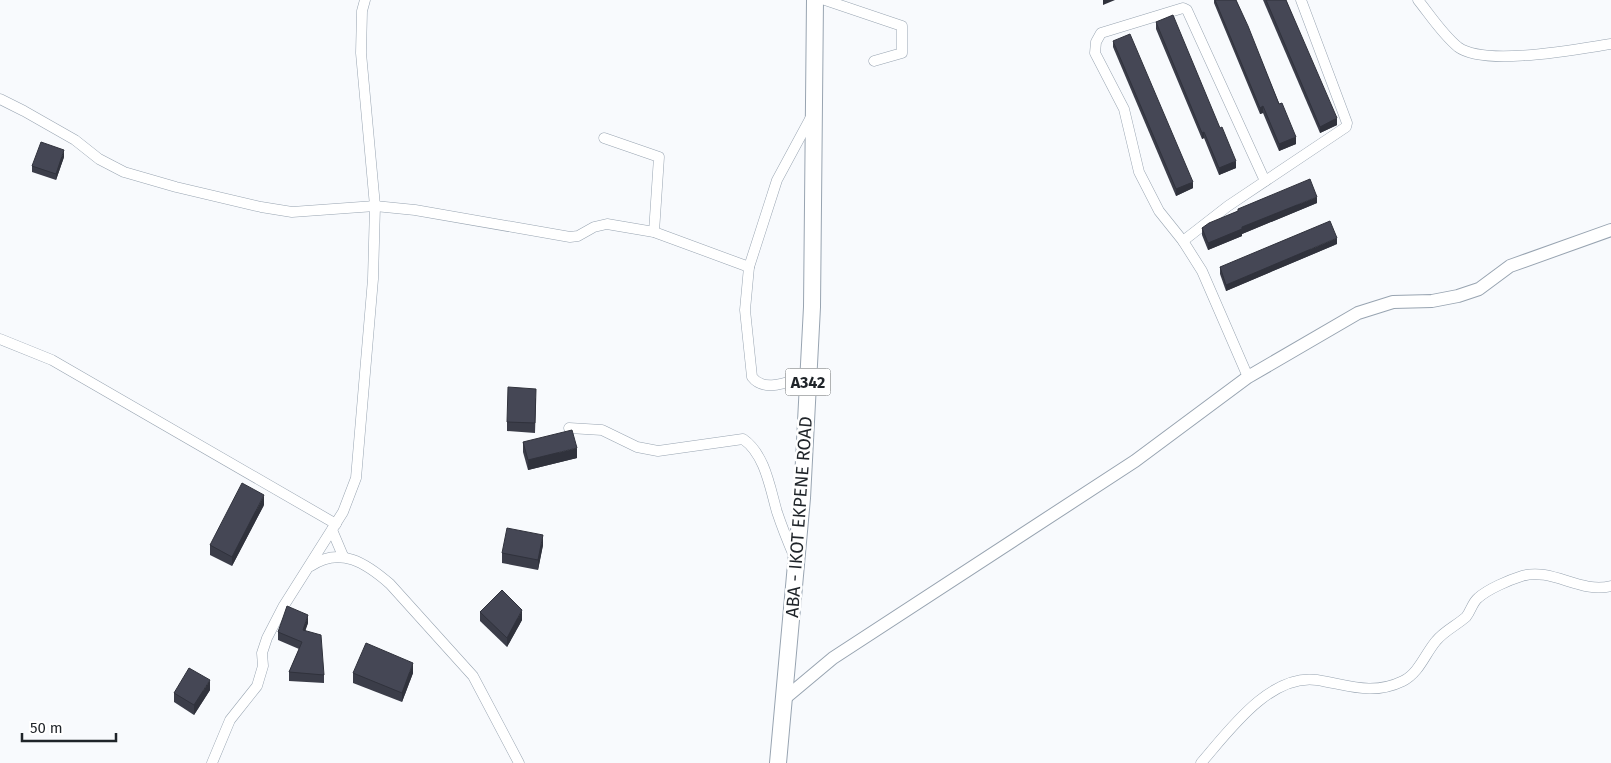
<svg xmlns="http://www.w3.org/2000/svg" width="1611" height="763" font-family="'Fira Sans',sans-serif">
  <rect width="100%" height="100%" fill="#f8fafd"/>
  <g fill="none" stroke-linecap="round" stroke-linejoin="round">
    <defs>
      <g id="minor">
        <path d="M825,0L902,26V53L874,61"/>
        <path d="M1418,0C1430,15 1443,35 1458,47C1485,67 1578,49 1611,44"/>
        <path d="M0,99L24,111L75,140L99,159L124,172L176,187L261,207L292,212L375,206L415,210L570,237L578,236L594,227L607,224L654,232L749,267"/>
        <path d="M604,138L659,157L654,232"/>
        <path d="M1183,241L1228,206L1346,127L1347,123L1301,0"/>
        <path d="M0,339L52,360L336,524"/>
        <path d="M808,376C791,380 765,394 752,377L745,310L749,267L777,180L811,117"/>
        <path d="M1248,377L1202,271L1183,241L1159,211L1139,172L1124,109L1095,53L1096,42L1101,33L1183,8L1187,10L1265,181"/>
        <path d="M569,428L602,430L637,447L658,451L743,439C765,454 770,488 777,512C782,527 788,542 794,556"/>
        <path d="M332,530L343,556"/>
        <path d="M311,566C340,546 366,563 390,584L473,676L519,763"/>
        <path d="M212,763L230,720L257,686L263,666L262,653L267,638L283,607L343,512L356,478L373,279L375,206L361,53L362,11L365,0"/>
        <path d="M1201,763C1228,732 1270,673 1317,680C1348,685 1372,696 1403,681C1419,673 1425,654 1436,641C1444,631 1457,625 1466,617C1471,611 1472,603 1478,598C1488,589 1509,580 1522,576C1552,567 1580,594 1611,586"/>
      </g>
      <path id="tertiary" d="M784,699L833,658L1135,461L1248,377L1358,313L1393,302L1432,301L1458,296L1479,289L1510,266L1611,230"/>
      <path id="trunk" d="M778,763L802,498L812,307L815,0"/>
    </defs>
    <!-- minor casing -->
    <use href="#minor" stroke="#98a4b1" stroke-width="11"/>
    <!-- tertiary casing -->
    <use href="#tertiary" stroke="#98a4b1" stroke-width="14"/>
    <!-- trunk casing -->
    <use href="#trunk" stroke="#98a4b1" stroke-width="18"/>
    <!-- minor -->
    <use href="#minor" stroke="#fff" stroke-width="10"/>
    <!-- tertiary -->
    <use href="#tertiary" stroke="#fff" stroke-width="12"/>
    <!-- trunk -->
    <use href="#trunk" stroke="#fff" stroke-width="16"/>
  </g>
  <!-- wall -->
  <g fill="#3b3d49">
    <path d="M1214,0H1236L1296,144L1279,151L1263,113L1260,114L1214,3Z"/>
    <path d="M1263,0H1286L1337,125L1320,133Z"/>
    <path d="M1156,22L1236,168L1219,175L1204,138L1202,139L1156,29Z"/>
    <path d="M1113,41L1193,188L1176,196L1113,47Z"/>
    <path d="M64,157L56,180L32,172V166Z"/>
    <path d="M1317,203L1242,234V236L1208,250L1202,235V228L1238,211V209Z"/>
    <path d="M1337,244L1226,291L1220,274V267Z"/>
    <path d="M536,398L535,433L507,431V422Z"/>
    <path d="M523,442L577,458L528,470L523,452Z"/>
    <path d="M264,505L232,566L210,555V545Z"/>
    <path d="M543,545L538,570L502,563V553Z"/>
    <path d="M480,612L522,620L507,647L480,621Z"/>
    <path d="M308,623L305,630L324,675V683L289,681V672L299,649L278,640V632Z"/>
    <path d="M353,673H413L402,702L353,683Z"/>
    <path d="M210,690L194,715L174,702V693Z"/>
  </g>
  <!-- shaded-wall -->
  <g fill="#30323c">
    <path d="M1103,0H1115L1103,5Z"/>
    <path d="M1263,106V113L1260,114V108Z"/>
    <path d="M1337,118V125L1320,133V127Z"/>
    <path d="M1204,132V138L1202,139V133Z"/>
    <path d="M1296,137V144L1279,151V144Z"/>
    <path d="M64,150V157L56,180V174Z"/>
    <path d="M1236,161V168L1219,175V168Z"/>
    <path d="M1193,182V188L1176,196V189Z"/>
    <path d="M1317,197V203L1242,234V236L1208,250V243L1242,227Z"/>
    <path d="M1337,238V244L1226,291V285Z"/>
    <path d="M577,448V458L528,470V460Z"/>
    <path d="M264,495V505L232,566V557Z"/>
    <path d="M543,535V545L538,570V560Z"/>
    <path d="M522,610V620L507,647V638Z"/>
    <path d="M308,615V623L303,638V630Z"/>
    <path d="M413,663V673L402,702V693Z"/>
    <path d="M210,680V690L194,715V705Z"/>
  </g>
  <!-- building -->
  <g fill="#454755" stroke="#30323c">
    <path d="M1215,0H1236L1248,26L1279,104L1282,103L1296,137L1279,144L1263,106L1260,108Z"/>
    <path d="M1266,0H1286L1337,118L1320,127Z"/>
    <path d="M1173,15L1220,128L1222,127L1236,161L1219,168L1204,132L1202,133L1156,22Z"/>
    <path d="M1130,34L1193,182L1176,189L1113,41Z"/>
    <path d="M41,142L64,150L56,174L32,166Z"/>
    <path d="M1310,179L1317,197L1242,227V229L1208,243L1202,228L1209,223L1238,211V209Z"/>
    <path d="M1330,221L1337,238L1226,285L1220,267Z"/>
    <path d="M508,387L536,389L535,423L507,422Z"/>
    <path d="M572,430L577,448L528,460L523,442Z"/>
    <path d="M242,483L264,495L232,557L210,545Z"/>
    <path d="M507,528L543,535L538,560L502,553Z"/>
    <path d="M502,590L522,610L507,638L480,612Z"/>
    <path d="M287,606L308,615L303,630L321,635L324,675L289,672L302,642L278,632Z"/>
    <path d="M366,643L413,663L402,693L353,673Z"/>
    <path d="M189,668L210,680L194,705L174,693Z"/>
  </g>
  <g text-anchor="middle" dominant-baseline="central" stroke-width="5" stroke-linejoin="round" paint-order="stroke">
    <!-- shield labels -->
    <rect fill="#fff" stroke="#626669" stroke-width="1" x="785.5" y="368.5" width="45" height="27" rx="4"/>
    <g font-size="16" font-weight="bold" fill="#1f2429">
      <text x="808" y="382">A342</text>
    </g>
    <!-- street labels -->
    <g font-size="18" fill="#1f2429" stroke="#fff">
      <text transform="translate(799 517) rotate(-86)">ABA - IKOT EKPENE ROAD</text>
    </g>
  </g>
  <!-- scale -->
  <path d="M22 733v8h94v-8" fill="none" stroke="#1f2429" stroke-width="2.5"/>
  <text x="30" y="733" font-size="15" fill="#1f2429" stroke="#ffffff" stroke-width="4" paint-order="stroke">50 m</text>
</svg>
